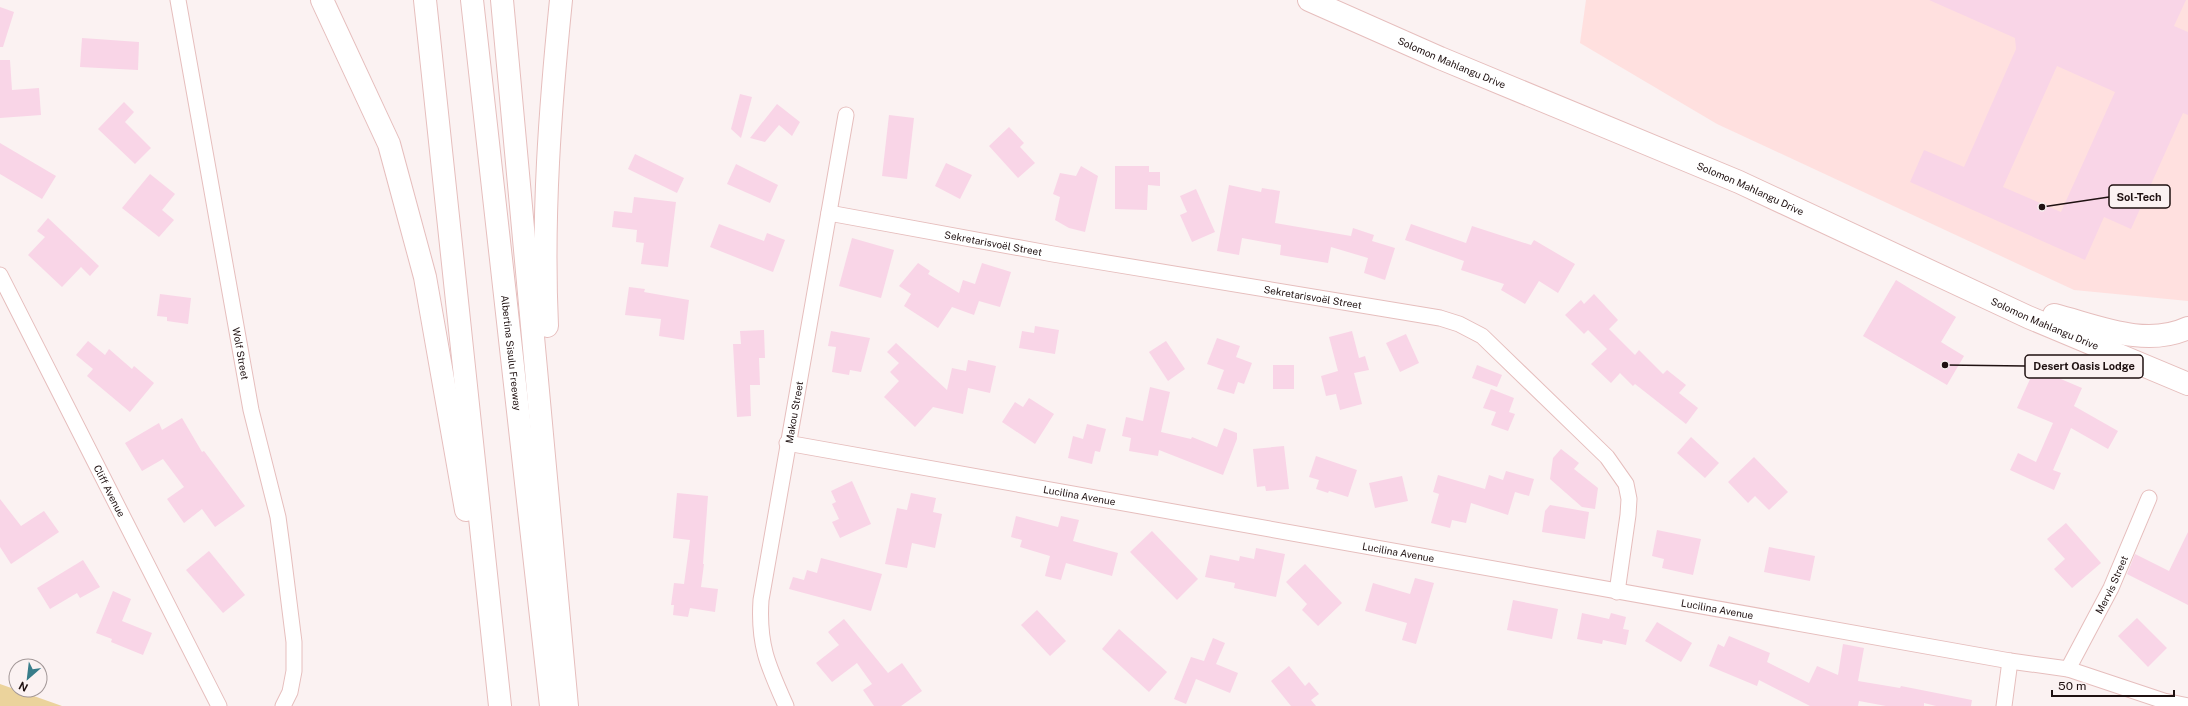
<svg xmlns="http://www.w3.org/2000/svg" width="2188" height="706" font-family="'Public Sans',sans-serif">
  <rect width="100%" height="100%" fill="#fbf2f2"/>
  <!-- built -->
  <path fill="#ffe0df" d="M1586,0H2188V301L2074,290L1717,124L1580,43Z"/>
  <!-- green -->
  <path fill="#ebd39c" d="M0,684L62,706H0Z"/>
  <!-- building -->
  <g fill="#f9d5e7" fill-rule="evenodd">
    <path d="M1929,0H2186L2174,26L2188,32V115L2183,113L2131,229L2104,217L2085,260L1910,182L1924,150L1964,167L2016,49L2015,38ZM2057,66L2115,92L2061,212L2003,187Z"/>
    <path d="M0,7L14,12L3,47H0Z"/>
    <path d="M82,38L139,42L138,70L80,67Z"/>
    <path d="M0,60H10L12,90L39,88L41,115L0,118Z"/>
    <path d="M740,94L752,97L741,138L731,129Z"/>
    <path d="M124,102L134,112L125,122L151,148L135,164L98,129Z"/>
    <path d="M777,104L800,122L792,136L779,125L765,142L750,138Z"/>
    <path d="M889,115L914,118L907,179L882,176Z"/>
    <path d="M1009,127L1024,143L1020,147L1035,163L1018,178L989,146Z"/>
    <path d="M0,143L56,176L42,199L0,174Z"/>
    <path d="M635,154L684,178L677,193L628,169Z"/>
    <path d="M946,163L972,175L960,199L935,186Z"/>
    <path d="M736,164L778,185L770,203L727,184Z"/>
    <path d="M1081,166L1098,176L1085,232L1069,228L1055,220L1060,197L1053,194L1060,173L1076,176Z"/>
    <path d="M1115,166H1149V172H1160V186L1148,185L1147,210L1115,209Z"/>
    <path d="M150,174L175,194L162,210L174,220L159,237L122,208Z"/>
    <path d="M1229,185L1261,192L1262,188L1280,191L1275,223L1351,236L1353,228L1374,235L1372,241L1395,248L1385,280L1364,273L1368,258L1331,247L1328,263L1280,255L1281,245L1242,238L1239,255L1217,251Z"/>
    <path d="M1196,189L1215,232L1192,242L1180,215L1187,212L1180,196Z"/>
    <path d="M634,197L676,202L668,267L641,264L644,243L636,242L637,230L612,227L614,211L632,213Z"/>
    <path d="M48,218L99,266L90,276L81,267L62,287L28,255L45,237L37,231Z"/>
    <path d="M719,224L764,241L767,233L785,240L773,272L710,247Z"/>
    <path d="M1411,224L1466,243L1472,226L1531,245L1534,240L1575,264L1558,293L1539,281L1525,304L1501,290L1504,284L1461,270L1464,261L1405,240Z"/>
    <path d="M852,238L894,250L881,298L839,286Z"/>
    <path d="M918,263L930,271L928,274L959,293L963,280L975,284L982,263L1011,272L1000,307L979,301L974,315L952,307L938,328L904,306L911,294L899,286Z"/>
    <path d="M1896,280L1956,317L1941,342L1964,356L1947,385L1863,336Z"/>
    <path d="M629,287L645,289L644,292L689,300L684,340L659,336L661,319L625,315Z"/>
    <path d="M160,294L191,298L188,324L167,321V317L157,316Z"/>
    <path d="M1594,294L1618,320L1609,329L1635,355L1639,350L1663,374L1667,370L1686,385L1679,393L1698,408L1686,424L1635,384L1633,386L1620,373L1611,383L1591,364L1607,349L1588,330L1584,334L1565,315L1581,300L1584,304Z"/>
    <path d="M1035,326L1059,330L1055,354L1019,348L1022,331L1034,333Z"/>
    <path d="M764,330L765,358H759L760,385H750L751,416L737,417L733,344H741L740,331Z"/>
    <path d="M831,331L870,338L861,372L850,370L849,375L832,372L836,347L828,346Z"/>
    <path d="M1352,331L1359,358L1365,356L1369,370L1354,373L1362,404L1340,410L1336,394L1326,396L1321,376L1338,371L1329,337Z"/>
    <path d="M1406,334L1419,363L1400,372L1386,343Z"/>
    <path d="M1217,338L1240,346L1236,357L1252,363L1244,384L1238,382L1234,394L1217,389L1224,370L1207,364Z"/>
    <path d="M88,341L105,355L109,349L132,369L134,366L154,383L130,412L87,376L93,369L76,355Z"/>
    <path d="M1166,341L1185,369L1168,381L1149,352Z"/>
    <path d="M896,343L947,390L952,368L966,371L968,360L996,366L990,393L968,388L963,414L933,407L915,427L884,397L899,381L890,372L899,363L887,352Z"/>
    <rect x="1273" y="365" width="21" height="24"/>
    <path d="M1477,365L1502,375L1497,387L1472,378Z"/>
    <path d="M2035,368L2082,388L2074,406L2118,431L2108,449L2071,428L2053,470L2061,473L2054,490L2010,470L2018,453L2036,462L2053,423L2017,408Z"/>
    <path d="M1150,387L1170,392L1161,432L1191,439L1192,437L1217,447L1224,428L1237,433V439L1223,475L1159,450L1158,456L1129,451L1131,438L1122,436L1126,417L1143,421Z"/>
    <path d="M1491,389L1514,398L1509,412L1515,414L1508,431L1491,425L1496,412L1483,408Z"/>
    <path d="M1029,398L1054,414L1035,444L1002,422L1015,402L1023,407Z"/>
    <path d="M182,418L202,452L204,451L245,506L215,527L202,509L184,523L167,499L184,487L163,459L142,471L125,443L159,423L162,430Z"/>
    <path d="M1087,424L1106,429L1100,452L1095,451L1092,464L1068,458L1073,436L1083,439Z"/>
    <path d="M1691,437L1719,463L1705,478L1677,453Z"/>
    <path d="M1284,446L1289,489L1266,491L1265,486L1257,487L1253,449Z"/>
    <path d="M1561,449L1579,463L1574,469L1598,488L1595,509L1582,507L1550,479L1553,458Z"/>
    <path d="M1316,456L1357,470L1348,497L1329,491L1328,493L1316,489L1319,480L1309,477Z"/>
    <path d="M1754,457L1788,492L1769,510L1755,496L1748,503L1728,482Z"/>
    <path d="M1506,471L1534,479L1529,496L1515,492L1508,515L1471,503L1466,523L1452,520L1450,528L1431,523L1439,494L1433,492L1438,475L1485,489L1489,475L1503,480Z"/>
    <path d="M1402,476L1408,501L1375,508L1369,483Z"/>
    <path d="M852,481L871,524L840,538L832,522L839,519L832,504L836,502L831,491Z"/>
    <path d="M677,493L708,496L703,564H704L701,587L718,589L715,612L690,608L688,617L673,615L674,605H671L674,583L684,584L690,540L673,538Z"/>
    <path d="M911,493L936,498L933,512L942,514L935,548L912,543L907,568L885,564L897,508L907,510Z"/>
    <path d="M0,499L21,526L44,511L59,532L11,564L0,547Z"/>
    <path d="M1550,505L1589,512L1585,539L1542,532L1545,511Z"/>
    <path d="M1016,516L1058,527L1061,516L1079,520L1073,541L1118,553L1112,576L1066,563L1061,580L1045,576L1050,556L1020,547L1022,540L1011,537Z"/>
    <path d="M2066,523L2101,563L2072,588L2054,569L2065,559L2047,539Z"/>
    <path d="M1657,530L1701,539L1693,575L1662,568L1664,559L1652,556Z"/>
    <path d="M1152,531L1198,579L1177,600L1130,552Z"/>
    <path d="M2188,532V605L2127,574L2135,554L2169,571Z"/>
    <path d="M1769,547L1815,556L1810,581L1764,572Z"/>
    <path d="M1256,548L1285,554L1276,597L1234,588L1235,583L1205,577L1210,555L1239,561L1240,556L1254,559Z"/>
    <path d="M209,551L245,595L223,613L186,570Z"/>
    <path d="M821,558L882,574L871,611L789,589L793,577L804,580L807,570L817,573Z"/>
    <path d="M83,560L100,587L80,598L77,593L50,609L37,588Z"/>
    <path d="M1305,564L1342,603L1318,626L1302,610L1307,604L1286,582Z"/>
    <path d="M1415,578L1434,583L1416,644L1402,640L1407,623L1365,611L1373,583L1410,594Z"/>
    <path d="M113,591L131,599L122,621L152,633L143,655L111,642L112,639L96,633Z"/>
    <path d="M1513,600L1558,609L1552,639L1507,630Z"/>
    <path d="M1037,610L1066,641L1050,656L1021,625Z"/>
    <path d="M1582,613L1609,619L1611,613L1626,617L1623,629L1629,630L1626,645L1603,640L1602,644L1577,639Z"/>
    <path d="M2137,618L2167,648L2148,667L2118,636Z"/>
    <path d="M844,619L888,673L902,663L922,691L901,706H874L863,690L872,684L857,663L832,682L816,663L839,645L828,632Z"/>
    <path d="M1657,622L1692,643L1681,662L1645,641Z"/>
    <path d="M1119,629L1167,672L1149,692L1102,649Z"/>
    <path d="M1729,636L1770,653L1767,662L1809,683L1817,666L1838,675L1843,644L1864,648L1858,681L1900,688L1901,686L1972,700L1971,706H1936L1924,703V706H1886L1859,701L1858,706H1810L1759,680L1757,686L1709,666L1718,644L1724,647Z"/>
    <path d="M1213,638L1225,643L1216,664L1238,673L1230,693L1196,679L1186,704L1174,699L1191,657L1204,661Z"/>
    <path d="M1289,666L1305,686L1309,682L1319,694L1311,700L1316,706H1291L1271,681Z"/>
  </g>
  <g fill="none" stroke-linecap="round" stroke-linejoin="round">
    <defs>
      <g id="minor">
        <path id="s1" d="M178,0L251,410L278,517L283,554L294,642V671L290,692L283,706"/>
        <path id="s2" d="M829,213L1053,254L1440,318L1459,324L1482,336L1607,457L1626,484L1629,499L1628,515L1617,592"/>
        <path id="s3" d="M0,275L219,706"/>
        <path id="s4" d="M787,443L2010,661L2068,669L2164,701L2188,706"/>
        <path id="s5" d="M2068,669L2111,588L2149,498"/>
        <path id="s6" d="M786,706C768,666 758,645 761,600L846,115"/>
        <path d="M2004,706L2010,661"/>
      </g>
      <g id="primary">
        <path id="s7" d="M1309,0L1440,58L1739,182L2028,317L2188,384"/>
        <path d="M2054,315C2097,326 2145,348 2188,328"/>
      </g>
      <g id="motorway">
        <path d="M322,0L389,144L425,277L466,510"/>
        <path d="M425,0L500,706"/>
        <path id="s8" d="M472,0L551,706"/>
        <path d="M502,0L567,706"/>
        <path d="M547,326C542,217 550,108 561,0"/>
      </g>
    </defs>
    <!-- minor casing -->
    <use href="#minor" stroke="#e6bebd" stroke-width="17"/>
    <!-- primary casing -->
    <use href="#primary" stroke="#e6bebd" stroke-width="24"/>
    <!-- motorway casing -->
    <use href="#motorway" stroke="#e6bebd" stroke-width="24"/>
    <!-- minor -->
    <use href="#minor" stroke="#fff" stroke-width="15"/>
    <!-- primary -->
    <use href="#primary" stroke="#fff" stroke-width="22"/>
    <!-- motorway -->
    <use href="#motorway" stroke="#fff" stroke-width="22"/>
  </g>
  <g text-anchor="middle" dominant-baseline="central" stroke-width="3" stroke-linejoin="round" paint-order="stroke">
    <!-- street labels -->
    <g font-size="10" fill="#1f1111" stroke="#fbf2f2">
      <text stroke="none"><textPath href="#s7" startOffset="156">Solomon Mahlangu Drive</textPath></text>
      <text stroke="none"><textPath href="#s7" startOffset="480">Solomon Mahlangu Drive</textPath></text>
      <text stroke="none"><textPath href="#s2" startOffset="167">Sekretarisvoël Street</textPath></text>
      <text stroke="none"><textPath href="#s2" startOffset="491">Sekretarisvoël Street</textPath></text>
      <text stroke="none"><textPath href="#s7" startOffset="804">Solomon Mahlangu Drive</textPath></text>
      <text stroke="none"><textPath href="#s8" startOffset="355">Albertina Sisulu Freeway</textPath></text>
      <text stroke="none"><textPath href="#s1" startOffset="359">Wolf Street</textPath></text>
      <text stroke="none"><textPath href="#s6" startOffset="301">Makou Street</textPath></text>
      <text stroke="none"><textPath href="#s3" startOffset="242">Cliff Avenue</textPath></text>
      <text stroke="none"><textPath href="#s4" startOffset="297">Lucilina Avenue</textPath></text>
      <text stroke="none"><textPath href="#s4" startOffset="621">Lucilina Avenue</textPath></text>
      <text stroke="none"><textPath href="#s5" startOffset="95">Mervis Street</textPath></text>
      <text stroke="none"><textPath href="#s4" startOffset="945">Lucilina Avenue</textPath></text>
    </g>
  </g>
  <!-- callouts -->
  <path fill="none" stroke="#1f1111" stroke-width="1.5" d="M2042 207L2109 197M1945 365L2025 366"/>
  <g fill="#1f1111" stroke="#fbf2f2" stroke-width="1.5">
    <circle cx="2042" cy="207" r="4"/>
    <circle cx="1945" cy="365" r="4"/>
  </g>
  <g fill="#fbf2f2" stroke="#1f1111" stroke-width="1.5">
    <rect x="2109" y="185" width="61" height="23" rx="4"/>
    <rect x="2025" y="355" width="118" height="23" rx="4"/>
  </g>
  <g font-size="11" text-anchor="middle" font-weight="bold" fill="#1f1111">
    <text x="2139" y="201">Sol-Tech</text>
    <text x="2084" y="370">Desert Oasis Lodge</text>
  </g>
  <!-- north arrow -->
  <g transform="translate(28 678) rotate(208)"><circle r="19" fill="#fbf2f2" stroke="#a39898"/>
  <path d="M0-3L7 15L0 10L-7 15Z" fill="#387d8a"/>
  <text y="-6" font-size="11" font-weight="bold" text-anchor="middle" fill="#1f1111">N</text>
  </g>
  <!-- scale -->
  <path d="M2052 690v6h122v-6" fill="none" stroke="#1f1111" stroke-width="2"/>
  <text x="2058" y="690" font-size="12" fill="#1f1111" stroke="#fbf2f2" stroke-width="3" paint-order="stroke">50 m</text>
</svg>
